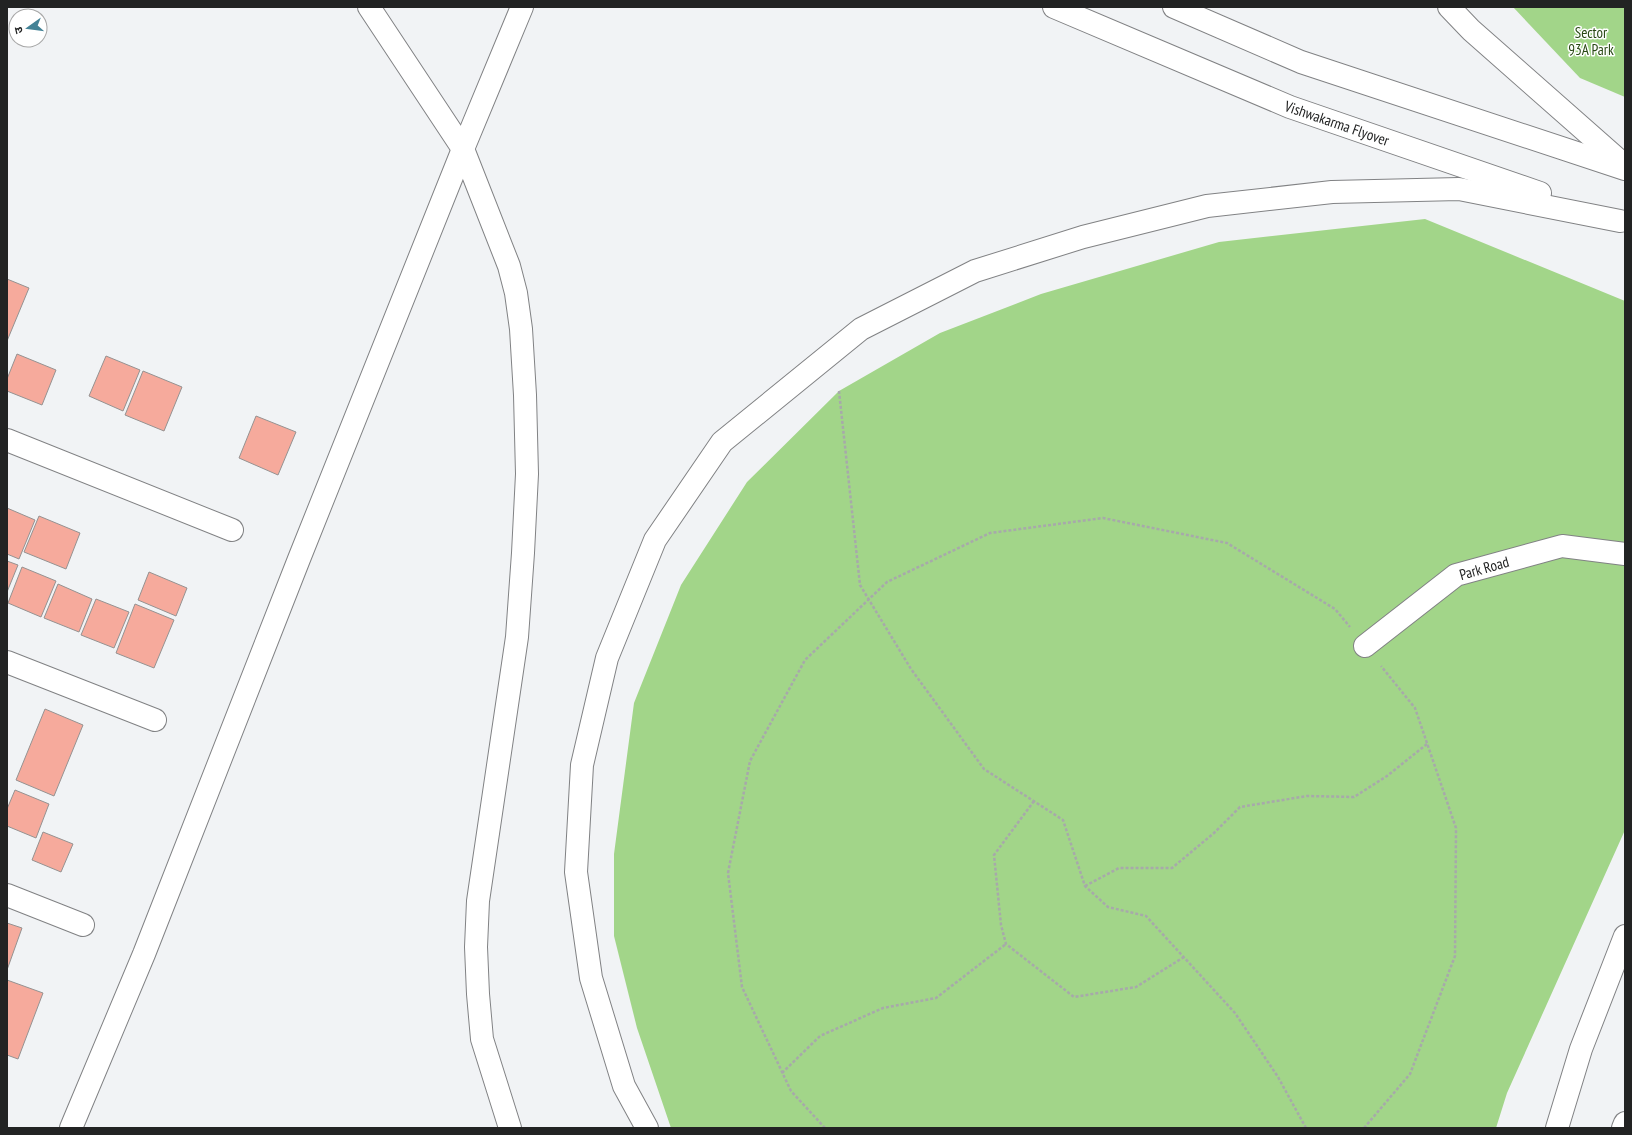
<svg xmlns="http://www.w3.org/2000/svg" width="1632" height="1135" font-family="'PT Sans Narrow','Noto Sans Devanagari',sans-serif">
  <rect width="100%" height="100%" fill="#f1f3f5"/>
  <!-- green -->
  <g fill="#a2d589">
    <path d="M1513,7H1625V97L1580,78Z"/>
    <path d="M1425,219L1625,301V830L1507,1093L1496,1128H671L637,1028L614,936V854L634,703L681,585L747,482L839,391L940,333L1041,294L1219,242Z"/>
  </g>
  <!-- building -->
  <g fill="#f6aa9c" stroke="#959291">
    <path d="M7,279L29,288L7,341Z"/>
    <path d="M17,354L56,370L42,405L7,391V379Z"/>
    <path d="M106,356L140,370L123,411L89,396Z"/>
    <path d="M143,371L182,387L164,431L125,415Z"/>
    <path d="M256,416L296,432L278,475L239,458Z"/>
    <path d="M7,508L35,520L19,559L7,554Z"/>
    <path d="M39,516L80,533L66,569L24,552Z"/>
    <path d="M7,561L18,565L7,592Z"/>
    <path d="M22,567L56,581L41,617L8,603Z"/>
    <path d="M149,572L187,588L176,616L138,600Z"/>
    <path d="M58,584L92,599L79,632L44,618Z"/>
    <path d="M96,599L129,612L114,648L81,635Z"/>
    <path d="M135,604L174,620L154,668L116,653Z"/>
    <path d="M45,709L83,725L54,796L16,780Z"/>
    <path d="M15,790L49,804L36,838L7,826V809Z"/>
    <path d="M43,832L73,844L61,872L32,860Z"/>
    <path d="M7,923L22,928L7,970Z"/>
    <path d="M7,980L43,993L18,1059L7,1055Z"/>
  </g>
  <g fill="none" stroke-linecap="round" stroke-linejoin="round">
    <defs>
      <g id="minor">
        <path d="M7,440L232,530"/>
        <path d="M1365,646L1456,575L1562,546L1625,554"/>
        <path d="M7,662L155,720"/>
        <path d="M7,895L83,925"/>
        <path d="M71,1128L144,954L299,559L463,149"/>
        <path d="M1557,1128L1581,1049L1625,936"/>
        <path d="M1623,1128L1625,1123"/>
      </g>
      <g id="major">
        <path d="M369,7L463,149L509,266L516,293L521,329L525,395L527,474L523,553L517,637L478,901L476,947L478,994L482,1039L510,1128"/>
        <path d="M1054,7L1290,107L1540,193"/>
        <path d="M1174,7L1301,62L1625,169"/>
        <path d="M1449,7L1471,30L1623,164"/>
        <path d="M463,149L522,7"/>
        <path d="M647,1128L624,1086L591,978L576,872L582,765L607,658L655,540L722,442L861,329L975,271L1083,237L1207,206L1332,192L1459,189L1620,221"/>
      </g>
    </defs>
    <!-- minor casing -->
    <use href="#minor" stroke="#818284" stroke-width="24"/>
    <!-- major casing -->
    <use href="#major" stroke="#818284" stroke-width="24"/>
    <!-- path -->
    <g stroke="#a7a9aa" stroke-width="2.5" stroke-dasharray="3 2" stroke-linecap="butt">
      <path d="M839,391L860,585L911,669L984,769L1063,820L1085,886L1108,907L1146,916L1235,1013L1278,1077L1306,1128"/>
      <path d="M1034,801L994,855L1001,925L1006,944L1074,997L1136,987L1184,957"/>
      <path d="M1085,886L1119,868H1172L1214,833L1240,807L1307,796L1354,797L1387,776L1427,744"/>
      <path d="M782,1073L820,1036L883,1008L936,998L1006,944"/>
      <path d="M825,1128L791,1091L742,987L728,873L750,761L805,660L887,582L990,533L1103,518L1227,543L1335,609L1350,627"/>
      <path d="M1364,1128L1410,1074L1455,956L1456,828L1415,708L1381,666"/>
    </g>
    <!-- minor -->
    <use href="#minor" stroke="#fff" stroke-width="22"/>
    <!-- major -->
    <use href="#major" stroke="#fff" stroke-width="22"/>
  </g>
  <g text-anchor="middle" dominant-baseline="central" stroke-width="3" stroke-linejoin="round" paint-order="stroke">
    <!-- park labels -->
    <g font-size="15" fill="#284814" stroke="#fff">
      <text x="1591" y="32">Sector<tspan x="1591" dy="17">93A Park</tspan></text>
    </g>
    <!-- street labels -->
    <g font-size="15" fill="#222323" stroke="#fff">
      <text transform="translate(1337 123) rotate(19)">Vishwakarma Flyover</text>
      <text transform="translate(1484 568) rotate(-16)">Park Road</text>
    </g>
  </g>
  <!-- border -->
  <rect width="1632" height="1135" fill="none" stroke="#222323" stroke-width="16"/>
  <!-- north arrow -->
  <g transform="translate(28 28) rotate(256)"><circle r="19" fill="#ffffff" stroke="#a7a7a7"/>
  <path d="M0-3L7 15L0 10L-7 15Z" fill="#438296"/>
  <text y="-6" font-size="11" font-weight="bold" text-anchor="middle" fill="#222323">उ</text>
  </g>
</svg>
